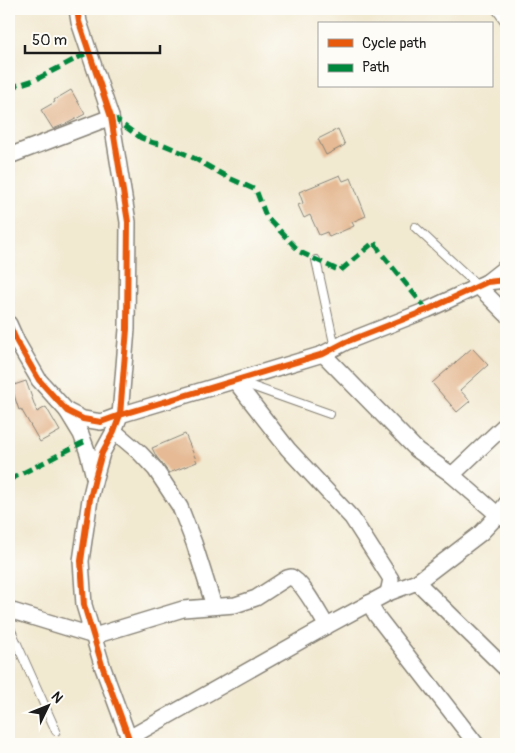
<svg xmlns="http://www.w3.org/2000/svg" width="515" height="753" font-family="Pangolin,sans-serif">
  <rect width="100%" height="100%" fill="#fdfcf7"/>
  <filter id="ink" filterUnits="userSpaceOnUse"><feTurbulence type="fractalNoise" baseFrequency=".02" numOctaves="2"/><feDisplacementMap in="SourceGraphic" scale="10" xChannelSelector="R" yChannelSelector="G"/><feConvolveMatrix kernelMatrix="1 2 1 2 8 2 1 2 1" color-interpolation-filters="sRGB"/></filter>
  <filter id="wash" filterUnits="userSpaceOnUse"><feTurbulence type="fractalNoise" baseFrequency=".0096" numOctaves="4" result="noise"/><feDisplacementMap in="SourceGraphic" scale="20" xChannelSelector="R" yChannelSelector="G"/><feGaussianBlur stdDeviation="1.12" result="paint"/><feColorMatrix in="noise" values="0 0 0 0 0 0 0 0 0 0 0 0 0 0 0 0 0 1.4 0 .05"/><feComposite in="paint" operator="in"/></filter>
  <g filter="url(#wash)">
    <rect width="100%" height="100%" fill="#f2e9d1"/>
    <g id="blocks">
      <!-- building -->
      <g fill="#e5ba94">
        <path d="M71,90L85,114L68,123L53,129L41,110L55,102L54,100Z"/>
        <path d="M338,129L345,145L326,155L318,139Z"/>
        <path d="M340,175L343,181L351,178L366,216L352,222L354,226L329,237L327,232L319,235L310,215L304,218L298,205L303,203L299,192Z"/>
        <path d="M472,348L488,365L460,390L470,401L457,412L432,383Z"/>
        <path d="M26,381L37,412L46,407L60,431L40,442L21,409L19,410L11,386Z"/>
        <path d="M185,434L197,462L169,473L156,456L152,448Z"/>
      </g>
    </g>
  </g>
  <g filter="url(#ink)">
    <use href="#blocks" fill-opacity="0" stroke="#878276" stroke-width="1"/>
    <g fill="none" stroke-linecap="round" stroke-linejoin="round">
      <defs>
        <g id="service">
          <path d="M496,9L506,23"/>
          <path d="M415,227L478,286"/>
          <path d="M316,260L335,348"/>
          <path d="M240,382L330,414"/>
          <path d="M9,626L56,731"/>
        </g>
        <g id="minor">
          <path d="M77,9L79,22L111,117L128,222L127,329L120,415L114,431L102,453L95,478L90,499L81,561L84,605L103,668L131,744"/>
          <path d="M9,156L111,117"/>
          <path d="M487,282L506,267"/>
          <path d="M478,286L506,314"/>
          <path d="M9,324L17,342L39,380L67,411L83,419L101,422L120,415L323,354L346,342L427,310L487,282L506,280"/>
          <path d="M323,354L417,450L452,475L498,515L505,519"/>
          <path d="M235,381L288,449L352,518L391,579L388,593"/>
          <path d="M67,411L81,434L88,453L94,477"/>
          <path d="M114,431L140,453L155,469L180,507L194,543L214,606"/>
          <path d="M452,475L506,424"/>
          <path d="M417,582L506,669"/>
          <path d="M369,603L376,615L476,744"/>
          <path d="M9,610L94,636L183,609L235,605L256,598L287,578L291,577C303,582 319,614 327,626"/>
          <path d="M129,738L327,626L388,593L417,582L481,533L498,515L506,504"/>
        </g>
      </defs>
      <!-- service casing -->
      <use href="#service" stroke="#878276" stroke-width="10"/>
      <!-- minor casing -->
      <use href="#minor" stroke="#878276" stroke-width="18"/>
      <!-- service -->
      <use href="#service" stroke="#fff" stroke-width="8"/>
      <!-- minor -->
      <use href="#minor" stroke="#fff" stroke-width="15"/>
      <!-- quiet -->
      <g stroke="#00873e" stroke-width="5" stroke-dasharray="10 5" stroke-linecap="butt">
        <path d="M9,88L37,79L89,52"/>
        <path d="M112,117L141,138L154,143L162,144L190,156L229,178L256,190L266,216L300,252L340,271L374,242L381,253L427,310"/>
        <path d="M9,480L84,442"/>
      </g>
      <defs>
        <g id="cycleway">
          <path d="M77,9L79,22L111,117L128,222L127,329L120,415L114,431L102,453L95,478L90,499L81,561L84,605L103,668L131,744"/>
          <path d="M9,324L17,342L39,380L67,411L83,419L101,422L120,415L323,354L346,342L427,310L487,282L506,280"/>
        </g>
      </defs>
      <!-- cycleway casing -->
      <use href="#cycleway" stroke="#fdfcf7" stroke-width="9"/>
      <!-- cycleway -->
      <use href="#cycleway" stroke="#e8590c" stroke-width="6"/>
    </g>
  </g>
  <!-- margin -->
  <rect width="515" height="753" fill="none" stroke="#fdfcf7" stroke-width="30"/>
  <!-- legend -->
  <rect x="318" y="22" width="175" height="65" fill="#fdfcf7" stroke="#a3a29f"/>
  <rect x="328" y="39" width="25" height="8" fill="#e8590c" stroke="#a3a29f"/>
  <text x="362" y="48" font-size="15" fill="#1c1c1c">Cycle path</text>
  <rect x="328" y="64" width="25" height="8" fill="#00873e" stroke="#a3a29f"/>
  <text x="362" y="72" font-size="15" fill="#1c1c1c">Path</text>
  <!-- north arrow -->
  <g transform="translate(48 706) rotate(47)" stroke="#fdfcf7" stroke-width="4" paint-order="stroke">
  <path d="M0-4L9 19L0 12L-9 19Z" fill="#1c1c1c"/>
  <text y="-8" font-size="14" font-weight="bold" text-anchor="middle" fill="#1c1c1c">N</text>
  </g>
  <!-- scale -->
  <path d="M25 45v8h135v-8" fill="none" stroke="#1c1c1c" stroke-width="2.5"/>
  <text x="32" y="45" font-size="15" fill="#1c1c1c" stroke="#fdfcf7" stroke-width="4" paint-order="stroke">50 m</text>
</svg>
